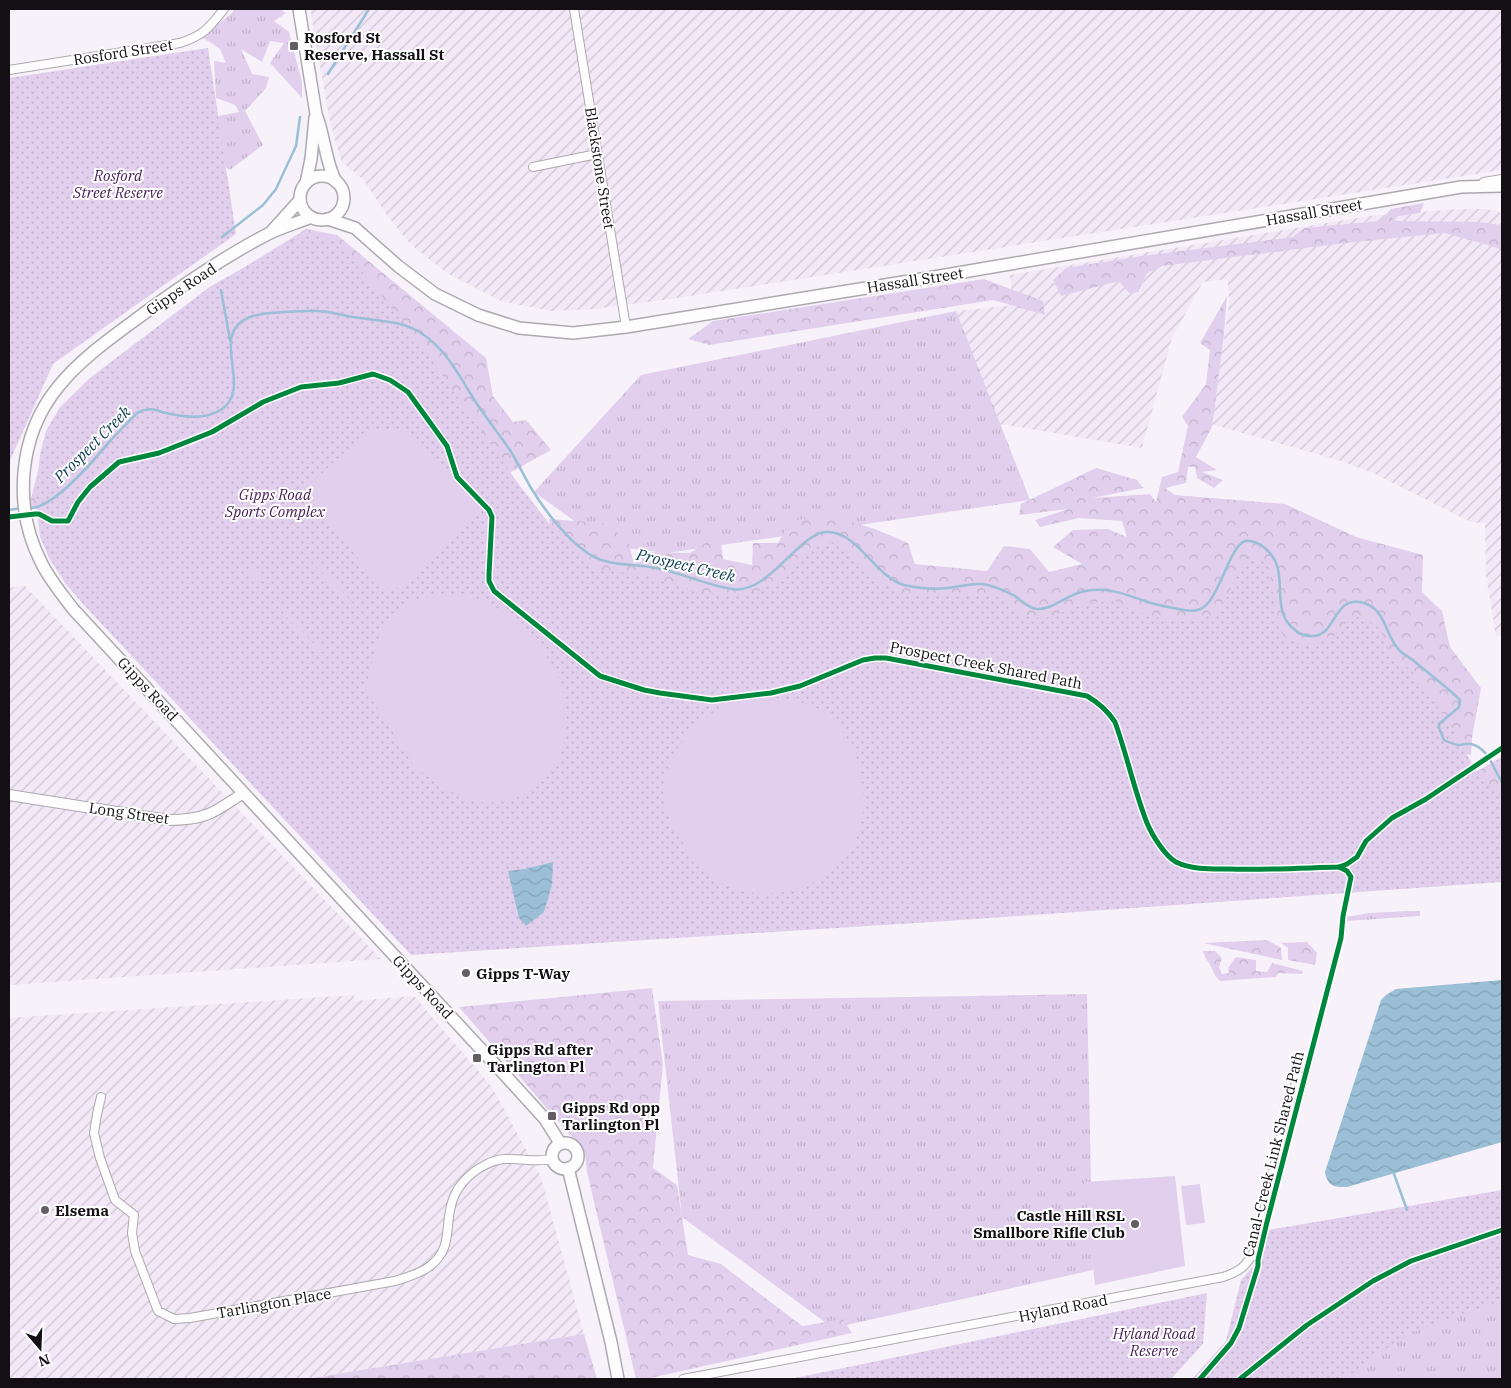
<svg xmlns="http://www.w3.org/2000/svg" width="1511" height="1388" font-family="'IBM Plex Serif',serif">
  <defs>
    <pattern id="industrial-furrows" width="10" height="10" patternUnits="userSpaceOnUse" patternTransform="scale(1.25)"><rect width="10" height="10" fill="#f2e8f7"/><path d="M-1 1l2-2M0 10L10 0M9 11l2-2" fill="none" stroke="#cfc6d3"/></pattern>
    <pattern id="grass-tufts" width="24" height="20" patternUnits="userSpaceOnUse" patternTransform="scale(1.25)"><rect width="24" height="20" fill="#e2cfed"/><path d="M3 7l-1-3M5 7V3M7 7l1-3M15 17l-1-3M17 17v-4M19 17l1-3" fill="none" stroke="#c1b1ca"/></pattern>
    <pattern id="forest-crowns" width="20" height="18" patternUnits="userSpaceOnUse" patternTransform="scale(1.25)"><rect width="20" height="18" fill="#e2cfed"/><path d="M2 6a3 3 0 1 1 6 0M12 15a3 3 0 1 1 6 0" fill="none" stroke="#c1b1ca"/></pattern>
    <pattern id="park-dots" width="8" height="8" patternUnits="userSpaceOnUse" patternTransform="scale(1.25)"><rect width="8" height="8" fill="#e2cfed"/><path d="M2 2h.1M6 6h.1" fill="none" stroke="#c1b1ca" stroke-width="1.8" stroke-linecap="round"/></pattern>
    <pattern id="water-waves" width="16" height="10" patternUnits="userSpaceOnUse" patternTransform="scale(1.25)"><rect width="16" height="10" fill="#9abfd6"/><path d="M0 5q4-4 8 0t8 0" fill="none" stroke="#84a3b7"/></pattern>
  </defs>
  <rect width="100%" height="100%" fill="#f7f2fa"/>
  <!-- industrial -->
  <g fill="url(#industrial-furrows)">
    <path d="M310,9H1502V170L670,299L595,309L551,311L501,301L447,273L410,244L387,215L363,179L342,162L335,140L329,117Z"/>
    <path d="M1458,209H1485L1498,211L1502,214V635L1496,636L1486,576L1485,524L1469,521L1373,473L1341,461L1211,424L1229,305L1228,279L1203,282L1172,338L1142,448L1007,425L956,423V311L1013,305L1010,275L1369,216Z"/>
    <path d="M24,585L381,959L9,985V588Z"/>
    <path d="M354,995V1001L414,996L492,1087L541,1177L584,1334L306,1379H9V1018Z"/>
  </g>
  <!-- grass -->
  <g fill="url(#grass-tufts)">
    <path d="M234,9H280L286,13L274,21L289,32L302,82V98L270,63L284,43L270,41L262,62L241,49L252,74L269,77L266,88L245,111L263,145L230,170L222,164L218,116L239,112L235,105L216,98L214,61L226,63L220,49L202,37L232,13Z"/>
    <path d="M956,311L1030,500L667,553L609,546L534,492L641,375Z"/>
    <path d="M1408,911H1420V916L1347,921L1346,917L1369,913Z"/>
    <path d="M1087,994L1093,1270L833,1328L682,1217L658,1001Z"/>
    <path d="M1490,1289L1502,1290V1379H1324Z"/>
  </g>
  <!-- forest -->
  <g fill="url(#forest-crowns)">
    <path d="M1424,203L1420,213L1392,217L1396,221L1478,222L1502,225V251L1495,247L1444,233L1345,243L1162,266L1147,273L1138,292L1129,293L1119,281L1061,296L1053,280L1066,268L1142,256L1293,237L1304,228L1380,221L1391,209Z"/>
    <path d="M306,229L337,235L486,358L493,396L513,422L526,420L551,450L491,483L54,512L29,507L40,463L227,278Z"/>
    <path d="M984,279L1043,301L1045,315L993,300L709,345L688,339L713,321Z"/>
    <path d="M1227,296L1224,335L1212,427L1196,457L1217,470L1202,472L1223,480L1214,488L1197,478L1195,467H1188L1186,483L1165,488L1175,495L1285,504L1356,537L1423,555L1422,592L1442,611L1450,647L1481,688L1472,738L1471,755L1438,747L710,659L551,535L549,519L602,523L628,540L634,564L648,552L690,553L720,533L723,559L752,565L753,543H778L791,521L829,515L875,529L908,543L915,564L987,571L1004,546L1030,549L1049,572L1082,564L1053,547L1073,530L1108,529L1127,537L1122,521L1079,518L1040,527L1035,520L1068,509L1019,515L1021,504L1096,468L1137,480L1143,488L1092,498L1150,494L1156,502L1162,477L1178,472L1188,426L1182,417L1206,384L1210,350L1200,343Z"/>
    <path d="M1502,757V825L1443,791Z"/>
    <path d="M1267,940L1281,948L1282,960L1203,943Z"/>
    <path d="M1307,942L1317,953L1315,965L1288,960V948L1281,943Z"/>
    <path d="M1203,951H1215L1222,958L1219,967L1222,974L1229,973L1228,968L1236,957L1256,960V971L1267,972L1272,963L1303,971L1302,974L1278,973L1276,977L1220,981C1215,976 1214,973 1211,967C1209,961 1204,958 1203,951Z"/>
    <path d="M652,988L663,1064L653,1168L677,1185L688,1255L721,1264L802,1326L843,1319L852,1333L646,1379H636L587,1172L585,1152L459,1007Z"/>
    <path d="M584,1334L597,1379H306Z"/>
  </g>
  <!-- park -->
  <g fill="url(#park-dots)">
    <path d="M208,48L236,234L53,364L9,463V78Z"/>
    <path d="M305,234L336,240L419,342L520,486L559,536L596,569L649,576L692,590L727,595L759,591L786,577L812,549L834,542L851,559L877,581L909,596L973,594L997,597L1020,613L1043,619L1087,603L1115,601L1134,611L1160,618L1193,621L1216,613L1228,596L1237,572L1249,555L1268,564L1276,613L1284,637L1305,645L1331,640L1347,621L1360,616L1379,628L1392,657L1411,670L1446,719L1481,779L1502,799V882L947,921L411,955L83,604L65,583L49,558L40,537L36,499L40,454L46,431L60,407L91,377L211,286Z"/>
    <path d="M1502,1190V1301L1407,1334L1344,1379H1192L1226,1341L1241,1280L1262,1256L1269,1230Z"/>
    <path d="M1207,1293L1203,1344L1171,1379H790Z"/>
  </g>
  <!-- garden -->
  <g fill="#e2cfed">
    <path d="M370,429L406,431L479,507L416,578L396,589H388L371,574L308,499L309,485Z"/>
    <path d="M296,542L339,586L338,587L370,622L368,623L326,579L327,578L295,543Z"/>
    <path d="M250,568L260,578L259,580L294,618L293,619L247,571Z"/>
    <path d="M451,594H466L497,608L509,615L528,631L538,642L555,670L562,686L567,710V722L565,736L558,762L549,774L539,783L515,799L501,802L485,803L459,797L446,788L415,768L373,700L371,701L364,690C368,677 372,663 376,649C378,642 380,633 383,626C396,602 425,595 451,594Z"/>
    <path d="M278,605L314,644L315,643L323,651L319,655L311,646L312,645L277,606Z"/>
    <path d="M769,697C790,699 814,703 830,717C851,735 863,773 864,799C864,813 859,831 854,844C834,887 767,906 726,885C715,880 706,870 697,861C680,842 659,809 664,783C670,753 690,727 715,711C719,708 724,705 728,703C741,700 756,699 769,697Z"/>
    <path d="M1175,1176L1185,1266L1095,1285L1084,1182Z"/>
    <path d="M1200,1184L1205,1223L1186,1225L1181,1186Z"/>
  </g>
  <!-- water -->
  <g fill="url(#water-waves)">
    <path d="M553,862L552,885L544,912L526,926L519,918L508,871L525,869Z"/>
    <path d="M1502,980V1142L1347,1187C1334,1187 1328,1187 1325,1172L1381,1000L1386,995L1396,989Z"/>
  </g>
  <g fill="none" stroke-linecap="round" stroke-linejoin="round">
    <!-- stream -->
    <g stroke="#9abfd6" stroke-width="2.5">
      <path d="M328,74L369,9"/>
      <path d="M222,237L263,205L276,189L296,146L300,117"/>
      <path d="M221,290L230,340"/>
      <path d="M28,508C52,511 95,459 110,441C119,432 128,422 137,413C140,412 142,410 145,410C152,408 156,410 162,412C181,417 205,421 222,409C254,387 207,334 250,317C261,313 272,313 284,312C296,312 307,310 319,311C331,312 342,315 353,317C377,321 400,320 421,333C443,347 457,371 470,393C482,413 497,431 510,450C518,463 524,476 531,488C546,512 565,538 589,554C609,567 633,563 656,568C682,573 706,585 732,589C768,595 798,534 826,532C857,530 875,577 904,585C918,588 934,590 948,588C959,587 971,583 982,584C993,585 1005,591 1015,596C1022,601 1028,608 1037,609C1053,610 1069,593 1085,591C1109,587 1124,594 1145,601C1155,605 1168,607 1179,609C1187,611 1197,612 1204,607C1220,595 1230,546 1245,541C1248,540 1251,541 1254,542C1259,543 1264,547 1268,551C1291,573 1268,610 1295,630C1299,634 1305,636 1311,636C1337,638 1332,594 1364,603C1387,610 1385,637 1400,651C1404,655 1409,657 1414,661C1429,674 1446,686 1460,700L1459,707L1439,724V728L1444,740C1448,742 1454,745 1459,745C1463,745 1466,743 1471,744C1489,748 1493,769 1502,782"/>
      <path d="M9,510L22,508"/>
      <path d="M1394,1174L1407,1210"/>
    </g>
    <defs>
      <g id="minor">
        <path d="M574,9L626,327"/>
        <path d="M9,70L180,43C204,35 209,28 224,9"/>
        <path d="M533,167L597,154"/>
        <path d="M101,1097L97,1114L94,1133L100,1158L115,1200L134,1215L132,1233L135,1251L158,1311L174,1319L190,1318L395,1281C407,1277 420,1274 430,1266C452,1249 445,1229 451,1206C455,1187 470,1172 487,1164C507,1153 531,1164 552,1159"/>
        <path d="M683,1379L1223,1277C1241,1271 1246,1266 1255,1250L1281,1137L1298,1075"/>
      </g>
      <g id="tertiary">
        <path d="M1484,183L1502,180"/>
        <path d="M9,795L168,820C205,820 214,813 243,793"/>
      </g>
      <g id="secondary">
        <path d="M299,9L316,114C325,137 325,161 336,182"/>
        <circle cx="322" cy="198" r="22"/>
        <path d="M306,183L311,159L315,118"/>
        <path d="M311,217C297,223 282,227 268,234C229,254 186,283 150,309C118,333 83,356 58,387C18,436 13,507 41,562C49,579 62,594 73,609L504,1074L545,1119L560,1143"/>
        <path d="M328,219L355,228L398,266L435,294L478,315L519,328L573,333L626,327L934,277L1461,187L1502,186"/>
        <path d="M272,231L300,200"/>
        <circle cx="565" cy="1156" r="13"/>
        <path d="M568,1168L611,1342L618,1379"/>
      </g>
    </defs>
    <!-- minor casing -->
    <use href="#minor" stroke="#ada9af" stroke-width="10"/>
    <!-- tertiary casing -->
    <use href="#tertiary" stroke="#ada9af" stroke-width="12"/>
    <!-- secondary casing -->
    <use href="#secondary" stroke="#ada9af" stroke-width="14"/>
    <!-- minor -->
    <use href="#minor" stroke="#fefdfe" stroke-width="8"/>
    <!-- tertiary -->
    <use href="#tertiary" stroke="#fefdfe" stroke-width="10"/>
    <!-- secondary -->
    <use href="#secondary" stroke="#fefdfe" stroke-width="11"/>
    <defs>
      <g id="cycleway">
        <path d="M9,517L35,514H39L52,521H68L78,502L90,487L119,462L159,453L212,432L263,402L301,387L339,383L373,374L390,380L408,392L447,446L457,477L489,510L492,517L489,574V581L494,591L600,676L644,690L660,693L712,700L771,693L800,686L863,660L875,658H886L1087,696C1099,703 1107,710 1115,722C1127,755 1134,790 1147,823C1152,835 1165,856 1176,862C1192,870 1212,869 1229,869C1266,870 1302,868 1339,867L1347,864L1357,857L1366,841L1392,818L1426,799L1502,748"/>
        <path d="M1200,1379L1231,1343L1239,1328L1258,1266V1260L1267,1222L1341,938L1343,916L1351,877L1347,871L1339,867"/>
        <path d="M1240,1379L1307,1325L1373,1281L1411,1261L1502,1230"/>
      </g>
    </defs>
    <!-- cycleway casing -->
    <use href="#cycleway" stroke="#fff" stroke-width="8"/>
    <!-- cycleway -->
    <use href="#cycleway" stroke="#00873e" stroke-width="5"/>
  </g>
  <!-- markers -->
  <g fill="#635e64" stroke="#fff" stroke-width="2">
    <rect x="289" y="41" width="10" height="10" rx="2.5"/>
    <circle cx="466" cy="973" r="5"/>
    <rect x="472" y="1053" width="10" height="10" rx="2.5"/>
    <rect x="547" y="1111" width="10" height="10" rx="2.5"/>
    <circle cx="45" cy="1210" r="5"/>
    <circle cx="1135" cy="1224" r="5"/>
  </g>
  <g text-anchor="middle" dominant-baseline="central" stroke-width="4" stroke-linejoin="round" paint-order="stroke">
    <!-- poi labels -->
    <g font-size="15" font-weight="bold" fill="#130f14" stroke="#fff" text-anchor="start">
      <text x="304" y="37">Rosford St<tspan x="304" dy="17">Reserve, Hassall St</tspan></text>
      <text x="476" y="973">Gipps T-Way</text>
      <text x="487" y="1049">Gipps Rd after<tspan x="487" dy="17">Tarlington Pl</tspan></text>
      <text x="562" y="1107">Gipps Rd opp<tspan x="562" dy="17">Tarlington Pl</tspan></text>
      <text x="55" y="1210">Elsema</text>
      <text x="1125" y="1215" text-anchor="end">Castle Hill RSL<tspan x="1125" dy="17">Smallbore Rifle Club</tspan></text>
    </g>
    <!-- street labels -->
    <g font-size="15" fill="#130f14" stroke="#fff">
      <text transform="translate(123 52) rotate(-9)">Rosford Street</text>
      <text transform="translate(600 168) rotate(81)">Blackstone Street</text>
      <text transform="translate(1314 212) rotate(-10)">Hassall Street</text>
      <text transform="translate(915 280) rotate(-9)">Hassall Street</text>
      <text transform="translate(181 289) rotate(-34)">Gipps Road</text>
      <text transform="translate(986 665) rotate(11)">Prospect Creek Shared Path</text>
      <text transform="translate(148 689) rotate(47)">Gipps Road</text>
      <text transform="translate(129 813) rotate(8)">Long Street</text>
      <text transform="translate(423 987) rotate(47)">Gipps Road</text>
      <text transform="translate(1273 1154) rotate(-76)">Canal-Creek Link Shared Path</text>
      <text transform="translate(274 1303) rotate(-10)">Tarlington Place</text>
      <text transform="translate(1063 1308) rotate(-11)">Hyland Road</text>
    </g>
    <!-- park labels -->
    <g font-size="15" font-style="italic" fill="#48225a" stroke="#fff">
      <text x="118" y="175">Rosford<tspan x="118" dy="17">Street Reserve</tspan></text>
      <text x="275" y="494">Gipps Road<tspan x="275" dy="17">Sports Complex</tspan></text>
      <text x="1154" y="1333">Hyland Road<tspan x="1154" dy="17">Reserve</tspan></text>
    </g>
    <!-- water labels -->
    <g font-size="16" font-style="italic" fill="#103e54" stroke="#fff">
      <text transform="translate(92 444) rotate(-45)">Prospect Creek</text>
      <text transform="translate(686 565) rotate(13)">Prospect Creek</text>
    </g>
  </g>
  <!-- border -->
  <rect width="1511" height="1388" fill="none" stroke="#130f14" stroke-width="20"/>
  <!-- north arrow -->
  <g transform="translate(40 1348) rotate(161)" stroke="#ffffff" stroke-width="4" paint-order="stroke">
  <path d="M0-4L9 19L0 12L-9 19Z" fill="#130f14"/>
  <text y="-8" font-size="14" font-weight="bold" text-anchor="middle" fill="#130f14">N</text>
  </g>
</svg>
